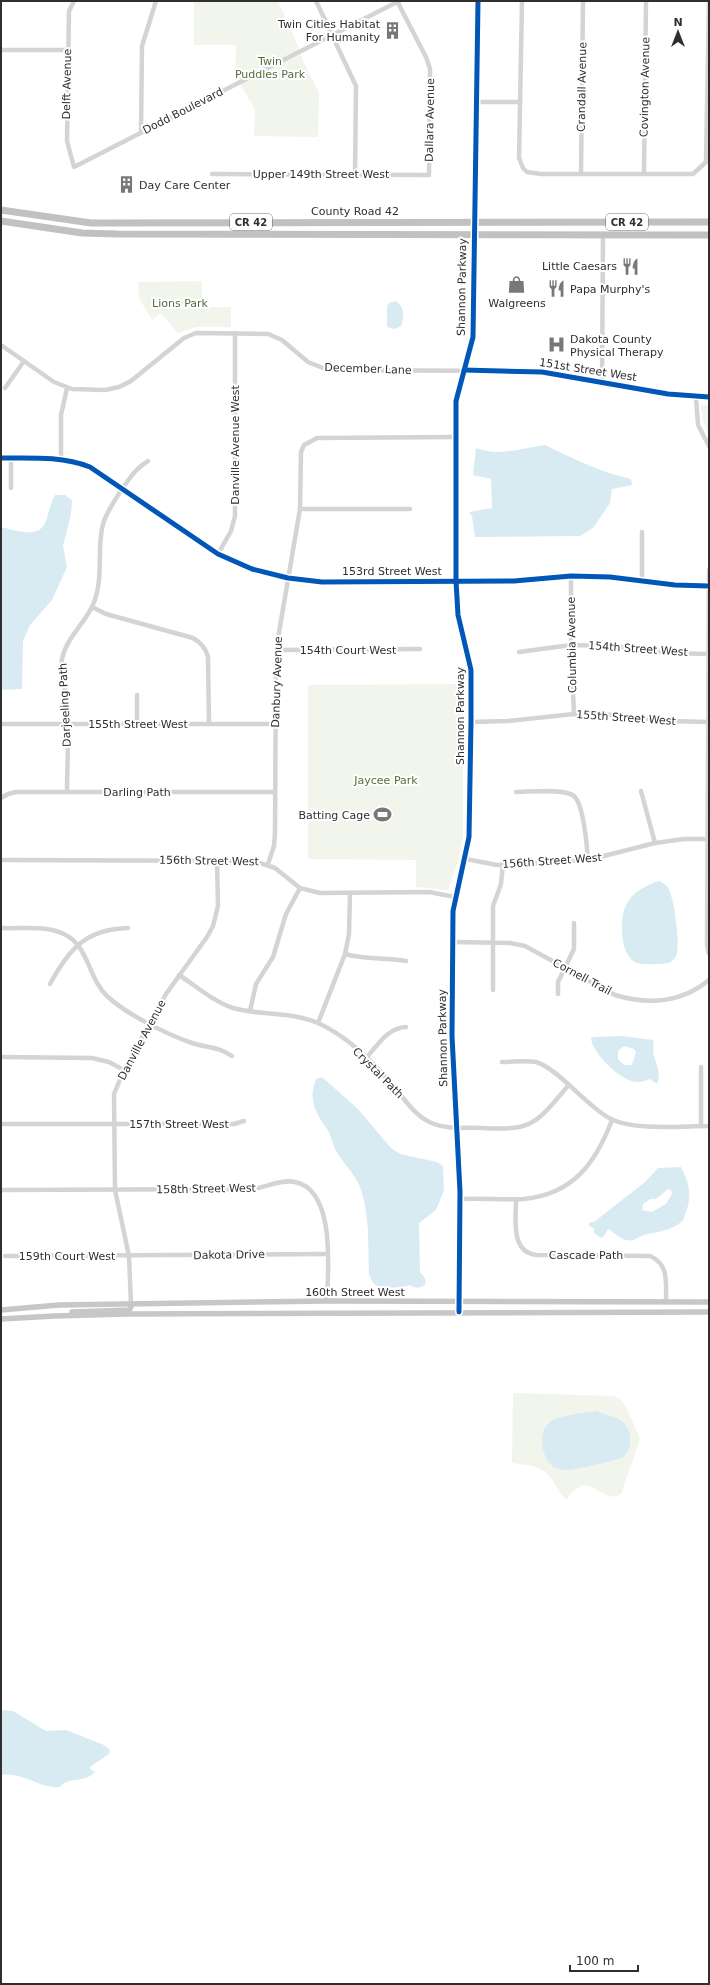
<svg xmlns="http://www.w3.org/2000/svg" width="710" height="1985" font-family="'DejaVu Sans',sans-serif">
  <rect width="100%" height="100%" fill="#fff"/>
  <!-- green -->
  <g fill="#f2f5ec">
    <path d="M194,1H278L296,41L303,61L319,93L318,137L254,136L255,109L235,76L236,45H194Z"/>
    <path d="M202,281V307H231V327H196L178,333L161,313L152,320L139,298L138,282Z"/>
    <path d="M701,405L709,406V436L703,421Z"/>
    <path d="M463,684V837L459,859L448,890L416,887V860L308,859V685Z"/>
    <path d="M513,1393L614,1396L621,1400L627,1409L640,1439L621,1494C605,1503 598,1485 583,1485L573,1491L567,1499H565C560,1494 557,1487 553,1481C542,1464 529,1466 512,1463Z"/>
  </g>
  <!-- water -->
  <g fill="#d8ebf2" fill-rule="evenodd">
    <path d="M396,301C405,307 404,317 401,326L395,329L387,327V306L389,303Z"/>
    <path d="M545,445C574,459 600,472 631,479L632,485L612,489L610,503L593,528L580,536L475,537L472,516L469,512L492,508L491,479L473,475L476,448C500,457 521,448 545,445Z"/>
    <path d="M55,495H65L72,500L71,514L63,546L67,567L52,600L30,625L23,641L22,689L1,690V527C15,530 39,540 46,521C49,512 50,504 55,495Z"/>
    <path d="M660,881C662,883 665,884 667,886C674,894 680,943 677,953C675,962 668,964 659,964C651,964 638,966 632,960C627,956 624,947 623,941C620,920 622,899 643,888C649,885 653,882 660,881Z"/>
    <path d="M621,1036L653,1040C655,1045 652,1051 654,1056C657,1066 661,1074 657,1084L650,1079C647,1080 642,1082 638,1082C622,1083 592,1053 591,1038L594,1037ZM624,1046L634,1049L636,1052L633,1062L631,1065H624L618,1059V1051Z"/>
    <path d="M322,1077L358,1109L390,1147L400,1154L437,1162L443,1166L444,1190L436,1210L419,1223L420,1272C424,1277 427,1279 425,1285C420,1288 415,1289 410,1285C403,1288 379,1289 374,1284C372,1282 371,1278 369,1275C368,1247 370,1217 361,1190C356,1174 342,1163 335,1149C332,1142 331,1135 327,1129C315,1111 308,1101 316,1079Z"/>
    <path d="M681,1167C689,1182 693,1197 685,1214C684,1217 684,1220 681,1222C672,1230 659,1232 647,1234C639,1236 635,1242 626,1240C619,1239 614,1232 608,1229L604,1236L601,1238L594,1233V1228L589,1226V1223L594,1222L645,1182L658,1168ZM668,1189L671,1190L672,1194L666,1204L652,1212L642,1210L643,1204L650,1199H656Z"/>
    <path d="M596,1411C603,1414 613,1416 619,1419C632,1426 635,1448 623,1457C619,1460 577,1469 569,1470C563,1470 556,1469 551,1465C541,1454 538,1432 550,1422C559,1415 584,1413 596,1411Z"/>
    <path d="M1,1710L13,1711L46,1731L66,1730L104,1745L110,1750L109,1754L90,1767V1769L95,1772C84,1784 68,1776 60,1787C39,1789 22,1771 1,1775Z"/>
  </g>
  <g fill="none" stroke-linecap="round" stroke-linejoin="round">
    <!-- minor -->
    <g stroke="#d4d4d4" stroke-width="4.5">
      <path d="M74,1L69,11L67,141L74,167L399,1"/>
      <path d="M316,1L356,86L355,174"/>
      <path d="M522,1L519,158L523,168L527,172L541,174H693L706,162L709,1"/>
      <path d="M1,50H68"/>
      <path d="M476,102H519"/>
      <path d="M141,132L142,46L156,1"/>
      <path d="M212,174L429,175L430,69L426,57L397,1"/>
      <path d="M581,174L583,1"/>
      <path d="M644,174L646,1"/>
      <path d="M1,345L54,382L72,389L105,390L119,387L131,381L184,338L196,333L268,334L282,340L308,362L328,370L532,371L668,394L709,397"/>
      <path d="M602,383L603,235"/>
      <path d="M5,388L24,361"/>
      <path d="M696,397L698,425L709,446"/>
      <path d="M1,458C31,458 62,456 90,467L218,554L252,569L288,578L322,582L514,581L571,576L610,577L675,585L709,586"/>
      <path d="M11,458V488"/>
      <path d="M61,459V415L67,388"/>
      <path d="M300,509H410"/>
      <path d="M218,554L231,531L235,516V333"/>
      <path d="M709,570L707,946L709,954"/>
      <path d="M571,576V645L574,714"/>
      <path d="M642,581V532"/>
      <path d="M92,607L106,614L193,638C201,643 205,647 208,657L209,724"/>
      <path d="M276,650L420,649"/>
      <path d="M519,652L571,645L612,646L669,653L709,654"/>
      <path d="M137,695V724"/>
      <path d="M471,722L508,721L574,714L614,715L669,721L709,722"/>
      <path d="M1,724H275"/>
      <path d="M641,791L655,843"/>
      <path d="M67,792C67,761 70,728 66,698C65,685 59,673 62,659C66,639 83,625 92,607C105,579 96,551 103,524C107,511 115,500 122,489C130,478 136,468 148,461"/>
      <path d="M516,792C529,792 565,788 574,796C584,805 587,847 588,860"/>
      <path d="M1,798L8,794L16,792H275"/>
      <path d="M466,859L497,865L588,860L655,843L684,839H709"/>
      <path d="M1,860L254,861L275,868L300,888L320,893L429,892L455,897"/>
      <path d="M268,864L274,846L275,833L276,650L300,509L301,452L304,445L317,438L456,437"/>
      <path d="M1,928C21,929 46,925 64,934C89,946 88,978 107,996C126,1014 166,1034 192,1043C207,1048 217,1046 232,1056"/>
      <path d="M453,942L510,943L525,946L615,995C648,1005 682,1003 709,980"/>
      <path d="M345,954C365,960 385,957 406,961"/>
      <path d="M179,975C196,986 214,1002 233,1008C261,1016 293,1011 320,1024C346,1036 370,1059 389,1081C403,1096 414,1117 434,1124C449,1130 467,1127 482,1128C534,1131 536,1123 568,1086"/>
      <path d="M50,984C69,949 86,929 128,928"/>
      <path d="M493,990V906L501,884L503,864"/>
      <path d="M558,994V982L574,949V923"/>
      <path d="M250,1011L256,984L273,957L286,914L300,888"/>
      <path d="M318,1023L345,954L349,934L350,893"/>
      <path d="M1,1057L92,1058L109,1062L124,1070"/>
      <path d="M366,1058C378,1045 387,1028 406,1027"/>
      <path d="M502,1062C513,1062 525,1060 536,1062C559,1069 587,1107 611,1119C635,1131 682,1126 709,1126"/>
      <path d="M1,1124H234L244,1121"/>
      <path d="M701,1126V1067"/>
      <path d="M1,1190L253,1189C266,1187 282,1179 295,1182C336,1190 328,1271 327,1301"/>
      <path d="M460,1199C481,1198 503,1200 524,1199C574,1194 596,1162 612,1120"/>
      <path d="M516,1199C516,1218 510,1253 537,1255L650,1256C669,1264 666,1283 666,1301"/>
      <path d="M5,1256L328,1254"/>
      <path d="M131,1304L129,1256L115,1190L114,1094L124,1070L166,994L207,937L213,926L218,906L217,860"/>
      <path d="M459,1312L460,1192L452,1036L453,911L469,837L471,722V670L458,615L456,581V401L473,337L478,1"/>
    </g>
    <!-- major -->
    <g stroke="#c7c7c7" stroke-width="5.5">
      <path d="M1,1310L59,1305L327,1301L709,1302"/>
      <path d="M72,1312L129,1310L131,1307V1304"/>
      <path d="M1,1319L54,1316L127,1314L709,1312"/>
    </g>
    <!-- highway -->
    <g stroke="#c1c1c1" stroke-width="7">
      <path d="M1,210L91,223L709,222"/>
      <path d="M1,221L82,233L117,234L709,235"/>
    </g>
    <defs>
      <g id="cycleway">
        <path d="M464,370L542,372L668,394L709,397"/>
        <path d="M1,458C31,458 62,456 90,467L218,554L252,569L288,578L322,582L514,581L571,576L610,577L675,585L709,586"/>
        <path d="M459,1312L460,1192L452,1036L453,911L469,837L471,722V670L458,615L456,581V401L473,337L478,1"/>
      </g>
    </defs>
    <!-- cycleway casing -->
    <use href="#cycleway" stroke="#fff" stroke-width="8"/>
    <!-- cycleway -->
    <use href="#cycleway" stroke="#0057b8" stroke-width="5"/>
  </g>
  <!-- icons -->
  <defs>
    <symbol id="building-bare" viewBox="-9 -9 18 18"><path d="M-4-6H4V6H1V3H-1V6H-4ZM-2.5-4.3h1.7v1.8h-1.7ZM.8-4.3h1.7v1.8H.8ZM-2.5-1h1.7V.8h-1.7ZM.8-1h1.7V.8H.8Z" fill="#787878" stroke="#fff" stroke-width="2.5" paint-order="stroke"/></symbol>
    <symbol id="restaurant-bare" viewBox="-9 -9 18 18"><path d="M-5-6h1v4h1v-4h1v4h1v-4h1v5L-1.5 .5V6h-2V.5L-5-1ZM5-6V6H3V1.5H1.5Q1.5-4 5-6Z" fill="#787878" stroke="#fff" stroke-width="2.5" paint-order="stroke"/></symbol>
    <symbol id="shop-bare" viewBox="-9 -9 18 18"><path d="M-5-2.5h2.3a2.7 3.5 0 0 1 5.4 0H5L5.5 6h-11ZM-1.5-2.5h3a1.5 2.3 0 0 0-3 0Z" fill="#787878" stroke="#fff" stroke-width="2.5" paint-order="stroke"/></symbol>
    <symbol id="hospital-bare" viewBox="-9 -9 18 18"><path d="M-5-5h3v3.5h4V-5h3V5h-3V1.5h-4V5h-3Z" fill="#787878" stroke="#fff" stroke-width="2.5" paint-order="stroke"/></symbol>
    <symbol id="stadium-bare" viewBox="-9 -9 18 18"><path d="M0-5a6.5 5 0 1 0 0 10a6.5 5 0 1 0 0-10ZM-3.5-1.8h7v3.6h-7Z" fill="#787878" stroke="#fff" stroke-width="2.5" paint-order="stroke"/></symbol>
  </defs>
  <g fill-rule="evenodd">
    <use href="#building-bare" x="380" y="18" width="25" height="25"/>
    <use href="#building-bare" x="114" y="172" width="25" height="25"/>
    <use href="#restaurant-bare" x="618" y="254" width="25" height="25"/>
    <use href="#shop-bare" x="504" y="272" width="25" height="25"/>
    <use href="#restaurant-bare" x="544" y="276" width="25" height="25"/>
    <use href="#hospital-bare" x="544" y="332" width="25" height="25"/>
    <use href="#stadium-bare" x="370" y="802" width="25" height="25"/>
  </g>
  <g text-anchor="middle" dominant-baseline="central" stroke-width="4" stroke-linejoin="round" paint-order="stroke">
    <!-- shield labels -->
    <g fill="#fff" stroke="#6d6d6d" stroke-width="1">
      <rect x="230" y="214" width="42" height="16" rx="3"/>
      <rect x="606" y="214" width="42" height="16" rx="3"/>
    </g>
    <g font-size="10" font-weight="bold" fill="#2f2f2f">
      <text x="251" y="222">CR 42</text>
      <text x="627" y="222">CR 42</text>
    </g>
    <!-- poi labels -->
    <g font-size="11" fill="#2f2f2f" stroke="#fff" text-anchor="end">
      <text x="380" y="24">Twin Cities Habitat<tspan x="380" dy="13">For Humanity</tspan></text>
      <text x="139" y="185" text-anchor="start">Day Care Center</text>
      <text x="617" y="266">Little Caesars</text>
      <text x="570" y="289" text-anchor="start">Papa Murphy's</text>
      <text x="517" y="303" text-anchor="middle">Walgreens</text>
      <text x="570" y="339" text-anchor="start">Dakota County<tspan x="570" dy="13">Physical Therapy</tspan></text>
      <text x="370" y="815">Batting Cage</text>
    </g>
    <!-- park labels -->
    <g font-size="11" fill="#586c3b" stroke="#fff">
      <text x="270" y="61">Twin<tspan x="270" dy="13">Puddles Park</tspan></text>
      <text x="180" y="303">Lions Park</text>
      <text x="386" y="780">Jaycee Park</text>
    </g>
    <!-- street labels -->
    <g font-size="11" fill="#2f2f2f" stroke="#fff">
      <text transform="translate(67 84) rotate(-89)">Delft Avenue</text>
      <text transform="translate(582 87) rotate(-89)">Crandall Avenue</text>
      <text transform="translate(645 87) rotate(-89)">Covington Avenue</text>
      <text transform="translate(183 111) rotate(-27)">Dodd Boulevard</text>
      <text transform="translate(430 120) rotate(-89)">Dallara Avenue</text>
      <text x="321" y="174">Upper 149th Street West</text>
      <text x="355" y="211">County Road 42</text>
      <text transform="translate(462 287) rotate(-89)">Shannon Parkway</text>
      <text transform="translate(368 369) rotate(2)">December Lane</text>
      <text transform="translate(588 370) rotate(9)">151st Street West</text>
      <text transform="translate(235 445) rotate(-90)">Danville Avenue West</text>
      <text x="392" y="571">153rd Street West</text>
      <text transform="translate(572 645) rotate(-91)">Columbia Avenue</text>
      <text transform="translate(638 649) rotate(4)">154th Street West</text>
      <text x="348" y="650">154th Court West</text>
      <text transform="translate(277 682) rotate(-88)">Danbury Avenue</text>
      <text transform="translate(65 705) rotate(-93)">Darjeeling Path</text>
      <text transform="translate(460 716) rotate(-90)">Shannon Parkway</text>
      <text transform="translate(626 718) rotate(4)">155th Street West</text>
      <text x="138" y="724">155th Street West</text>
      <text x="137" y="792">Darling Path</text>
      <text transform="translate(209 861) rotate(1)">156th Street West</text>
      <text transform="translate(552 861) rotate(-4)">156th Street West</text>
      <text transform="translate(582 977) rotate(28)">Cornell Trail</text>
      <text transform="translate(443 1038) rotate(-91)">Shannon Parkway</text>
      <text transform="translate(142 1040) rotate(-62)">Danville Avenue</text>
      <text transform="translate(378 1073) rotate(45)">Crystal Path</text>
      <text x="179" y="1124">157th Street West</text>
      <text transform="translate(206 1189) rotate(-1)">158th Street West</text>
      <text transform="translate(229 1255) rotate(-1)">Dakota Drive</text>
      <text x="586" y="1255">Cascade Path</text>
      <text x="67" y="1256">159th Court West</text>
      <text x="355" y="1292">160th Street West</text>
    </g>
  </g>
  <!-- border -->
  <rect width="710" height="1985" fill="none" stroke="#2f2f2f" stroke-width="4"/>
  <!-- north arrow -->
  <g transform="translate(678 32)" stroke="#ffffff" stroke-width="3" paint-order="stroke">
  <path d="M0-3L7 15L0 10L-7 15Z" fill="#2f2f2f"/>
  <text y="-6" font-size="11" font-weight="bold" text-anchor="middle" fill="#2f2f2f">N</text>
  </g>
  <!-- scale -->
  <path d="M570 1965v6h68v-6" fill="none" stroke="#2f2f2f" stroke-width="2"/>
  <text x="576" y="1965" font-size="12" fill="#2f2f2f" stroke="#ffffff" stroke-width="3" paint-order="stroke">100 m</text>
</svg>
